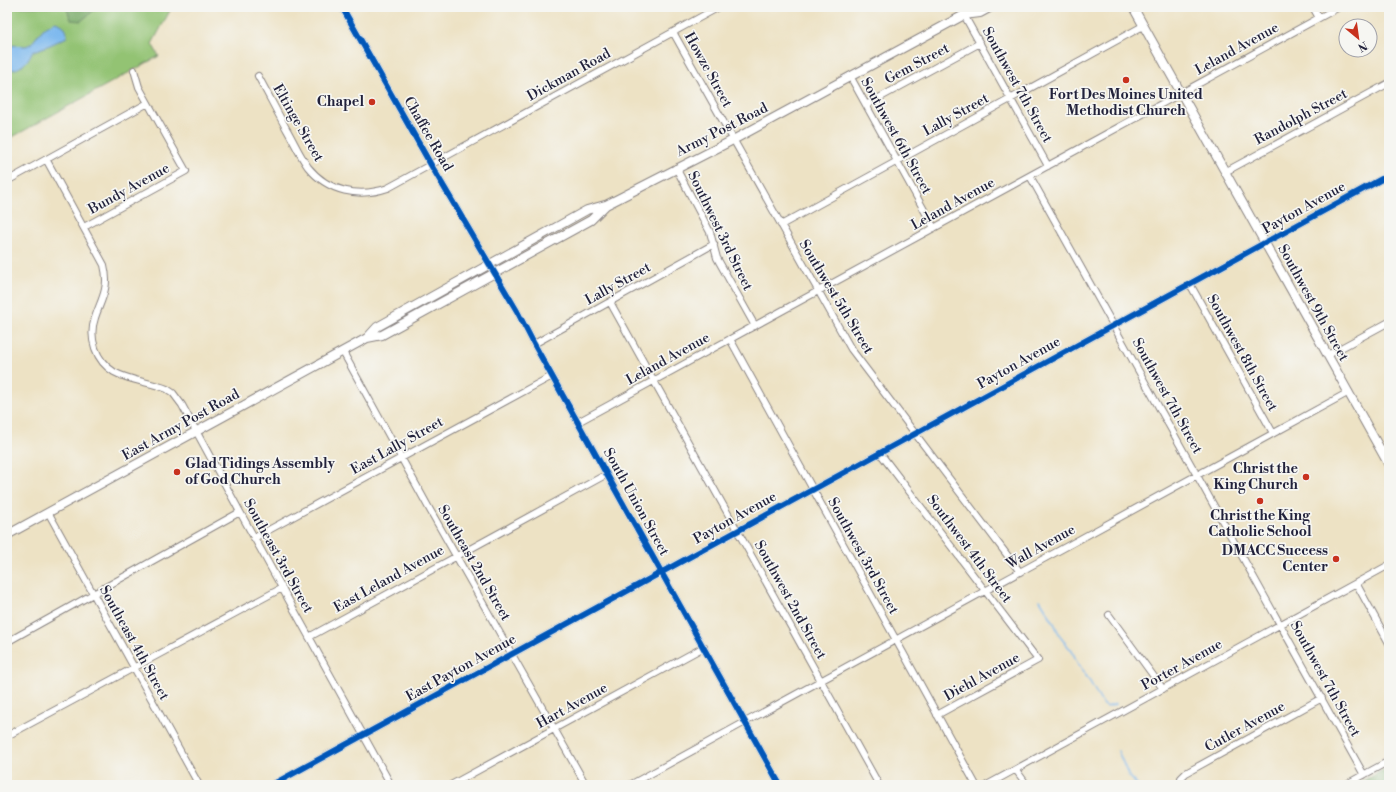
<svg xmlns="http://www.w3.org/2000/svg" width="1396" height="792" font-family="'Libre Bodoni',serif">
<rect width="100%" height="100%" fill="#f6f6f2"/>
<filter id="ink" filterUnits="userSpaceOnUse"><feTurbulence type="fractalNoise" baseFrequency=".025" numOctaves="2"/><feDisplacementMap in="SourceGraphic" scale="8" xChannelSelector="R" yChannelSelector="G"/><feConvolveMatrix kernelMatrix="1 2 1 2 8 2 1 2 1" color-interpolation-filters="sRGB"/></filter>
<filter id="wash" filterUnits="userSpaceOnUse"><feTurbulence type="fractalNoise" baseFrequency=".012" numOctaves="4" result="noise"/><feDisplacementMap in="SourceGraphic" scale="16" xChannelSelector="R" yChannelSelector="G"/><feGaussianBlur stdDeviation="0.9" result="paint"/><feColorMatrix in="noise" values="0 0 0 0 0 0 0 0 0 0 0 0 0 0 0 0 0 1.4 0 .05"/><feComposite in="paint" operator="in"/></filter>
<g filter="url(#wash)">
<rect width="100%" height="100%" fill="#ede2c4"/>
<path fill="#93c373" stroke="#5a7257" d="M7,7H172L152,44L159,56L7,140Z"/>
<path fill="#76a965" stroke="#4c6650" d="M66,7H98L81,21L71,20Z
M1389,767V785H1364L1362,781Z"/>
<path fill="#7bb8ee" stroke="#4e6d94" d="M55,22C64,24 67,28 67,37L50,45L32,52C28,62 19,72 7,69V45L26,46L31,44L43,29Z"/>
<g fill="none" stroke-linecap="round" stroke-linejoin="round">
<path stroke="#7bb8ee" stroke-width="1.5" d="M1040,600L1053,621L1061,638L1072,651L1078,664L1089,680L1103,705L1107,707L1116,704
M1118,751L1129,777L1137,785"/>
</g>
</g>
<g filter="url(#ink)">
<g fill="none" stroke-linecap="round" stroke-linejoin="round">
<g stroke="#888280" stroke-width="8">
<path id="minor" d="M342,7L431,165L517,311L534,344L780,785
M1313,7L1319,18
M964,15L1048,166
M673,32L851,349L1020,572
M258,76C268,94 277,112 287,130C294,142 300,156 308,167C328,192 359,198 388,188L719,7
M850,76L934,228
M866,105L980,43
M46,159L104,265C106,273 107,281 105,289C103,299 98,308 95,318C88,338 96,361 114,372C130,381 150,382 167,389L173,393L182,405L240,512L391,785
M676,168L710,232L717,258L755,326
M1225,172L1389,83
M1030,176L1364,775
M7,181L148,103
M781,225L1143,26
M84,227L186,171L139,87L134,70
M1190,284L1273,433
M610,302L879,785
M730,339L976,785
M534,344L714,244
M343,352L430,510L586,785
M1328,355L1389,322
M578,422L1339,7
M880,453L1038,660L937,715
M48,512L199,785
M254,538L552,376
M1356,583L1389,643
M1109,615L1163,689
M309,637L607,474
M7,642L240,512
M7,736L282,588
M1016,770L1027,785
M272,785L1389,175
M451,785L704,647
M630,785L1349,392
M987,785L1389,565
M1183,785L1181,778L1186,773L1322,698
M1345,785L1389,761"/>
</g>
<g stroke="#888280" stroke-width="10">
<path id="major" d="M1133,7L1389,465
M964,15L980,13L991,7
M367,338L377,327L587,210L605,205
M7,535L367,338L382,335L591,220L606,205L733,140L964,15L972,7"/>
</g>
<use href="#minor" stroke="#fff" stroke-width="6"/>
<use href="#major" stroke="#fff" stroke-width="8"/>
<g stroke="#f6f6f2" stroke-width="8">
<path id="cycleway" d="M342,7L431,165L517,311L534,344L780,785
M272,785L1389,175"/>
</g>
<use href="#cycleway" stroke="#0057b8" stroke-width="6"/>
</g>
</g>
<g fill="#c8321e" stroke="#f6f6f2" stroke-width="1.5">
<circle cx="1126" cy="80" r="4"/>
<circle cx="372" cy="102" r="4"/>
<circle cx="177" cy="472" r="4"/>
<circle cx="1306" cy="477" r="4"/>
<circle cx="1260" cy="501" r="4"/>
<circle cx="1336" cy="559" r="4"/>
</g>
<g text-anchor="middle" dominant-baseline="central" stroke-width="3.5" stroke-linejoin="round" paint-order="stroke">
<g font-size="14" fill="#22223b" stroke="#f6f6f2">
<text transform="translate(1237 49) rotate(-29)">Leland Avenue</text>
<text transform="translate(917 64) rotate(-28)">Gem Street</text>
<text transform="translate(708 70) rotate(61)">Howze Street</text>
<text transform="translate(569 75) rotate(-29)">Dickman Road</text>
<text transform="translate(1017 85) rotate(61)">Southwest 7th Street</text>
<text transform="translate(956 115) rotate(-29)">Lally Street</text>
<text transform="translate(1301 117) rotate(-28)">Randolph Street</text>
<text transform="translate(298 123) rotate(60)">Eltinge Street</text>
<text transform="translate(722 130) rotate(-27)">Army Post Road</text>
<text transform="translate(428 134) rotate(60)">Chaffee Road</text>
<text transform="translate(896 136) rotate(61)">Southwest 6th Street</text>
<text transform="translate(129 189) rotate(-29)">Bundy Avenue</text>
<text transform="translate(953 204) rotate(-29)">Leland Avenue</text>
<text transform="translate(1304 208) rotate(-29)">Payton Avenue</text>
<text transform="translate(720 231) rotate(64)">Southwest 3rd Street</text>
<text transform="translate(618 284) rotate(-29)">Lally Street</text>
<text transform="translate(836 297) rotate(59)">Southwest 5th Street</text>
<text transform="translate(1313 303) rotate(61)">Southwest 9th Street</text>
<text transform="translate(1242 353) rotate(61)">Southwest 8th Street</text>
<text transform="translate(668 359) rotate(-29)">Leland Avenue</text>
<text transform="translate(1019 363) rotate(-29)">Payton Avenue</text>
<text transform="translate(1167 396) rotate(61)">Southwest 7th Street</text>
<text transform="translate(181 425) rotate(-29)">East Army Post Road</text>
<text transform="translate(397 446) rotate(-29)">East Lally Street</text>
<text transform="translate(636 502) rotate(61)">South Union Street</text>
<text transform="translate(735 518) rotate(-29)">Payton Avenue</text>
<text transform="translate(1041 547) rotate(-29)">Wall Avenue</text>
<text transform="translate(969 549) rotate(53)">Southwest 4th Street</text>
<text transform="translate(278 556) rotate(61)">Southeast 3rd Street</text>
<text transform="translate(863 556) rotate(61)">Southwest 3rd Street</text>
<text transform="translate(474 563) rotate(60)">Southeast 2nd Street</text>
<text transform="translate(389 579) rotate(-29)">East Leland Avenue</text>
<text transform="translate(790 600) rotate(61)">Southwest 2nd Street</text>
<text transform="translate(134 643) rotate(61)">Southeast 4th Street</text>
<text transform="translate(1182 665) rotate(-29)">Porter Avenue</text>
<text transform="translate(461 668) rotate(-29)">East Payton Avenue</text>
<text transform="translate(982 677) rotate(-29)">Diehl Avenue</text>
<text transform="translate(1325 679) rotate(61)">Southwest 7th Street</text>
<text transform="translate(572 706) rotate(-29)">Hart Avenue</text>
<text transform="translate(1245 727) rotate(-29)">Cutler Avenue</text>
</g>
<g font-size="14" font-weight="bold" fill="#22223b" stroke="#f6f6f2" text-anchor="end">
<text x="1126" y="95" text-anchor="middle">Fort Des Moines United<tspan x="1126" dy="16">Methodist Church</tspan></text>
<text x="364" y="102">Chapel</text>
<text x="185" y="464" text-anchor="start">Glad Tidings Assembly<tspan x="185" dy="16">of God Church</tspan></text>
<text x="1298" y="469">Christ the<tspan x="1298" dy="16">King Church</tspan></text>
<text x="1260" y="516" text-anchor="middle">Christ the King<tspan x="1260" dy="16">Catholic School</tspan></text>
<text x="1328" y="551">DMACC Success<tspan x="1328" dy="16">Center</tspan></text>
</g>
</g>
<rect width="1396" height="792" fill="none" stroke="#f6f6f2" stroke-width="24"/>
<g transform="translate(1358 38) rotate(151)"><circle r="19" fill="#f6f6f2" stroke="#a1a1a9"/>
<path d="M0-3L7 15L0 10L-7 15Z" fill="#c8321e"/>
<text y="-6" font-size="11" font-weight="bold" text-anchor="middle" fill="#22223b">N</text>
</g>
</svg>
